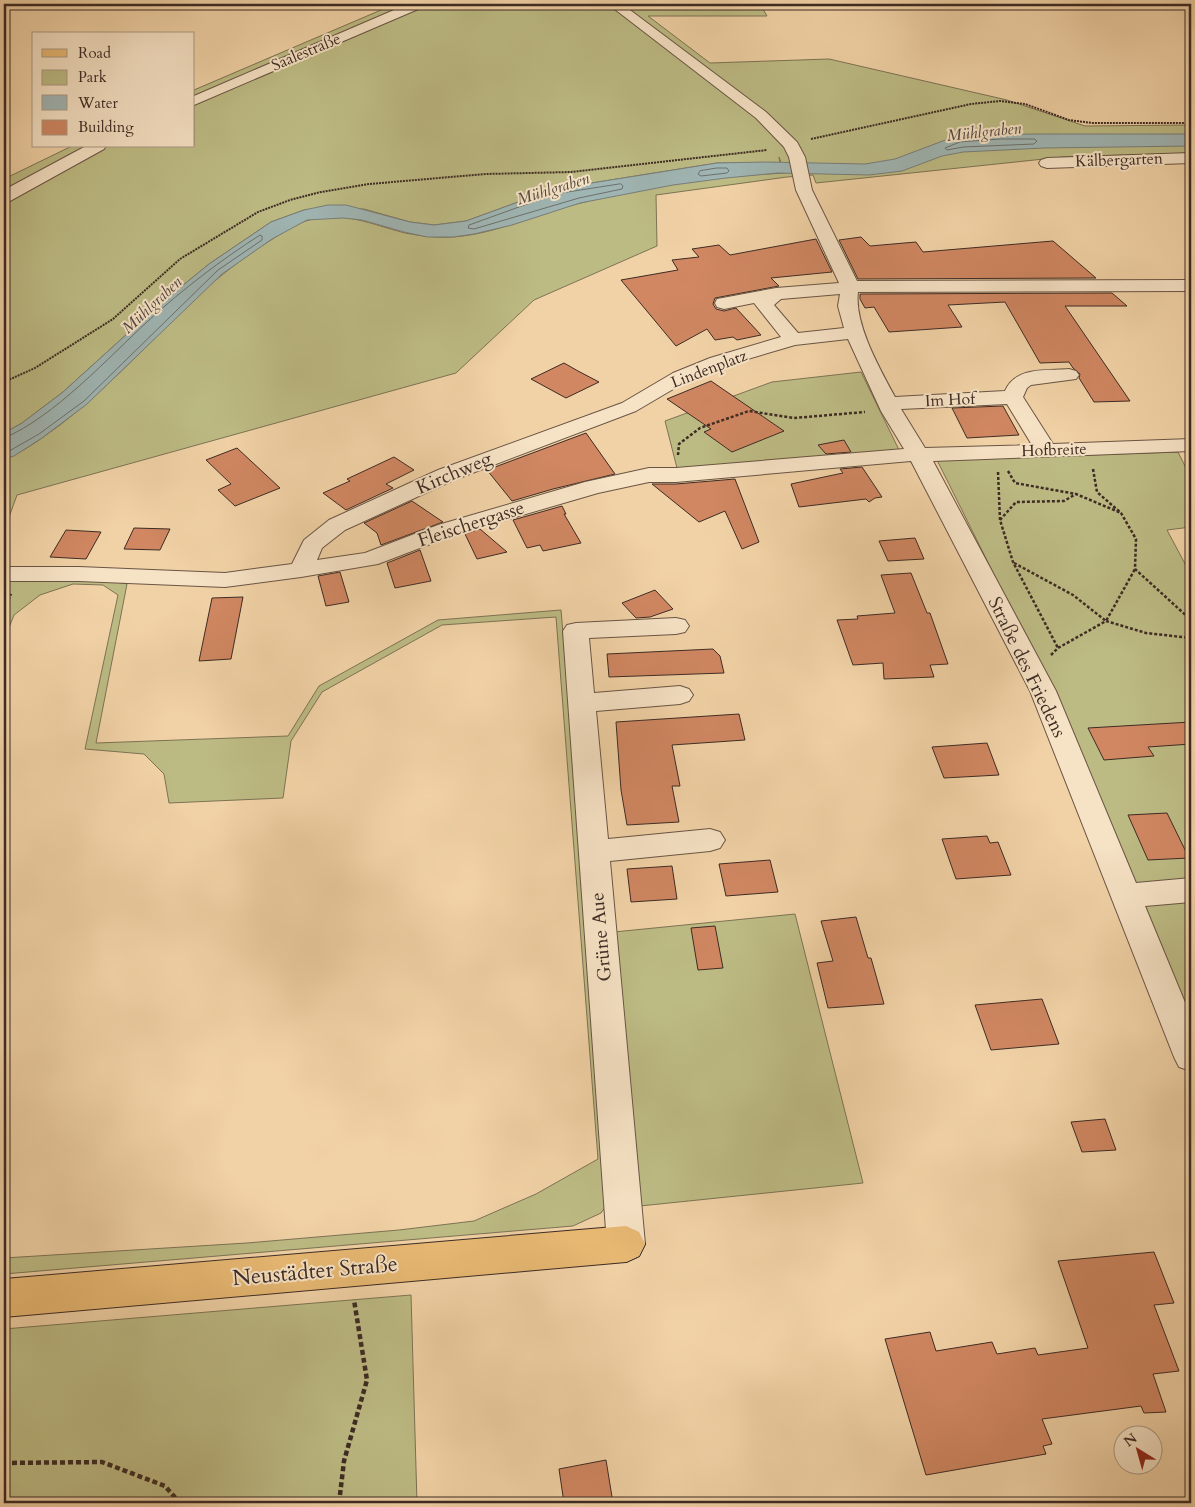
<svg xmlns="http://www.w3.org/2000/svg" width="1195" height="1507" font-family="Cardo,serif">
<rect width="100%" height="100%" fill="#f1d2a6"/>
<filter id="stains"><feTurbulence type="fractalNoise" baseFrequency=".004" numOctaves="4"/><feColorMatrix values="0 0 0 0 .2 0 0 0 0 .09 0 0 0 0 .02 0 0 0 .5 -.17"/></filter>
<radialGradient id="worn" r=".72"><stop offset=".6" stop-color="#630" stop-opacity="0"/><stop offset="1" stop-color="#630" stop-opacity=".3"/></radialGradient>
<path fill="#bdbb84" stroke="#7d7354" d="M395,4H760L767,16H648L710,63L829,59L1007,100L1085,126L1191,125V153L1063,157L816,183L813,175L787,177L656,195L657,246L534,300L456,373L17,495L4,531V459C24,452 42,438 60,425C103,392 140,352 179,314C207,286 237,261 271,240C282,233 294,225 306,221C340,209 373,225 405,233C421,236 437,238 453,237C497,234 538,213 581,203C647,186 717,176 785,173L779,157L780,163H717L554,189L466,221L434,225L410,222L364,209L304,210L271,222L209,264L160,304L63,392L22,423L4,433V179L72,146H194V90Z
M861,372L900,452L677,468L665,421L772,382Z
M1178,452L1191,478V527L1167,530L1191,575V1031L1055,697L937,460Z
M79,574L127,584L96,743L288,736L319,686L438,620L561,610L611,1199L601,1213L573,1226L4,1274V1258L247,1243L399,1230L474,1221L536,1194L598,1159L556,617L442,625L322,692L291,741L283,798L169,803L164,774L144,754L85,749L118,595L103,585L73,584L40,595L14,615L4,640V579Z
M795,914L863,1183L640,1206L614,932Z
M411,1295L417,1503H4V1329Z"/>
<path fill="#9fb5b3" stroke="#787e7a" d="M1035,134H1191V146L1044,148L963,152L942,156L902,171L869,175L778,173L726,178L673,185L580,203L512,225L474,234L453,237H427L404,232L362,220L343,218L307,220L272,239L222,274L87,404L42,438L14,456L4,459V433L22,423L63,392L160,304L209,264L271,222L304,210L328,205H346L410,222L434,225L466,221L554,189L717,163L766,162L865,164L895,159L948,139L973,135Z"/>
<g fill="none" stroke-linecap="round" stroke-linejoin="round">
<path stroke="#6e706c" stroke-width="1" d="M1001,139H1034L1037,141L1034,144L963,147L947,150L945,148L960,142Z
M717,168H727L729,171L727,173L701,176L698,174L700,171Z
M621,184L623,186L622,189L579,198L474,229L468,228L469,225L555,194Z
M4,438C53,418 109,357 148,321C183,289 221,260 260,235L262,236V240L218,270L84,401L39,434L4,454"/>
</g>
<path fill="#d08762" stroke="#3d2b24" d="M861,237L870,246L916,242L923,252L1053,241L1096,278L858,279L839,240Z
M816,239L832,272L771,278L779,286L715,298L713,304L716,309L724,311L736,308L761,335L737,340L733,337L715,340L707,329L676,346L621,280L678,270L672,260L699,257L692,249L719,245L730,255Z
M1112,293L1127,306H1065L1130,401L1094,402L1079,378L1080,374L1073,368L1069,362L1040,363L1005,302L948,305L962,327L889,332L874,307L865,308L860,299V294Z
M564,363L578,371L599,382L566,398L531,379Z
M711,381L784,431L732,452L704,432L711,429L667,399Z
M1003,406L1019,435L967,438L952,408Z
M586,433L615,474L553,489L512,501L487,470Z
M844,440L851,452L826,454L818,445Z
M237,448L280,488L235,506L218,490L231,484L206,460Z
M394,457L414,470L386,484L393,488L346,510L323,493L350,481L347,479Z
M862,467L882,497L875,498L869,502L866,499L799,507L791,484L843,473L840,469Z
M735,479L759,542L742,549L725,511L699,522L652,484H676Z
M412,501L443,522L381,545L377,533L364,523Z
M562,506L566,514H564L581,543L543,551L540,545L527,548L513,520Z
M134,528L170,529L160,550L124,549Z
M480,529L507,552L477,559L465,534Z
M66,530L101,532L86,559L50,557Z
M915,538L924,559L888,561L879,541Z
M420,550L431,581L395,588L387,563Z
M340,572L349,602L326,606L318,576Z
M911,573L927,613H930L948,664L930,665L934,677L884,679L883,663L853,665L837,620L858,619L857,616L895,613L881,575Z
M655,590L673,609L650,617L636,618L622,603Z
M243,597L231,659L199,661L212,598Z
M713,649L720,656L724,673L609,677L607,654Z
M739,714L745,740L672,745L680,786H672L679,822L627,825L621,790L616,722Z
M1191,722V744L1148,747L1154,756L1104,760L1088,728Z
M987,743L999,775L944,778L932,747Z
M1167,813L1189,858L1148,860L1128,815Z
M987,836L990,843L998,842L1011,875L956,879L942,839Z
M770,860L778,892L726,896L719,864Z
M672,866L677,899L631,902L627,869Z
M856,917L868,958H871L884,1004L828,1008L817,963L833,961L821,921Z
M715,926L723,968L698,970L691,928Z
M1042,999L1059,1044L991,1050L975,1005Z
M1105,1119L1116,1150L1082,1152L1071,1122Z
M1154,1252L1174,1303L1154,1305L1179,1371L1153,1374L1166,1412L1144,1413L1141,1406L1042,1419L1052,1444L1043,1446L1046,1454L926,1475L885,1339L930,1332L936,1351L992,1342L997,1354L1035,1348L1038,1355L1088,1348L1058,1261Z
M606,1460L613,1503H564L559,1469Z"/>
<g fill="none" stroke-linecap="round" stroke-linejoin="round">
<g stroke="#6a5544" stroke-width="2">
<path id="minor" d="M408,4H424L423,7L194,105V96Z
M608,4H622L766,112L797,142L805,157L812,190L857,281L1191,280V291L858,292C854,324 880,369 895,397L1005,391C1016,366 1046,371 1069,369L1076,371L1079,375L1076,379L1031,385L1027,388L1023,397L1053,444L1191,439V451L933,461L1056,691L1136,883L1191,878V902L1145,906L1191,1017V1071L1179,1067L1174,1057L1030,691L911,461L676,482H649L598,493L454,535L378,564L301,577L225,587L79,581H4V567H79L225,573L292,564L304,540L329,520L438,470L622,403L673,373L710,358L781,337L754,303L724,309L717,307L715,303L717,299L776,288L839,283L796,190L789,157L784,147L756,118ZM840,294L838,306L844,328L798,333L774,305L781,299ZM848,339L881,411L904,449L676,468H649L585,482L438,525L365,553L317,560L322,548L345,530L454,480L636,411L687,381L724,366L795,345ZM1007,404L1032,445L925,448L901,409Z
M86,146H106L104,149L10,201L4,202V190Z
M1191,153V163L1047,168L1041,166L1039,163L1041,160L1047,158Z
M676,618L685,620L689,626L685,632L676,634L589,638L594,693L680,686L689,689L693,695L689,701L680,704L596,711L608,839L710,829L720,832L725,840L720,848L710,851L610,861L645,1244L639,1256L626,1262L613,1256L607,1244L563,631L567,625L576,623Z"/>
</g>
<g stroke="#3d2b24" stroke-width="2">
<path id="major" d="M626,1226L639,1232L645,1244L639,1256L626,1262L4,1317V1279Z"/>
</g>
<path stroke="#3d2b24" stroke-width="2" stroke-dasharray="2 1" stroke-linecap="butt" d="M811,139L971,104L1000,101L1025,104L1069,120L1092,123H1191
M4,382L35,368L113,319L180,259L258,212L290,200L321,192L369,184L486,174L571,172L767,150"/>
<path stroke="#3d2b24" stroke-width="2.5" stroke-dasharray="3 2" stroke-linecap="butt" d="M678,455L679,444L700,428L749,411L794,418L865,412
M1093,469L1097,492L1121,513L1136,539L1135,569L1191,620
M1008,471L1015,483L1076,494L1121,513
M998,472L1000,520L1013,562L1058,648
M1000,520L1016,502L1064,501L1076,494
M1014,563L1073,595L1106,621L1135,569
M4,609L11,594
M1051,655L1058,648L1106,621L1146,633L1191,638"/>
<path stroke="#3d2b24" stroke-width="4.5" stroke-dasharray="5 3" stroke-linecap="butt" d="M4,1463L102,1462L165,1486L180,1503
M339,1503L344,1461L367,1380L354,1300"/>
<use href="#minor" fill="#f6e2c5" fill-rule="evenodd"/>
<use href="#major" fill="#e8b973" fill-rule="evenodd"/>
</g>
<g text-anchor="middle" dominant-baseline="central" stroke-width="4" stroke-linejoin="round" paint-order="stroke">
<g font-size="16" fill="#3d2b24" stroke="#f6e2c5">
<text transform="translate(306 52) rotate(-23)">Saalestraße</text>
<text transform="translate(1119 160) rotate(-2)">Kälbergarten</text>
<text transform="translate(709 369) rotate(-21)">Lindenplatz</text>
<text transform="translate(950 400) rotate(-3)">Im Hof</text>
<text transform="translate(1054 450) rotate(-2)">Hofbreite</text>
</g>
<g font-size="16" font-style="italic" fill="#514741" stroke="#f6e2c5">
<text transform="translate(984 132) rotate(-6)">Mühlgraben</text>
<text transform="translate(553 189) rotate(-17)">Mühlgraben</text>
<text transform="translate(152 305) rotate(-43)">Mühlgraben</text>
</g>
<g font-size="19" fill="#3d2b24" stroke="#f6e2c5">
<text transform="translate(454 473) rotate(-23)">Kirchweg</text>
<text transform="translate(471 524) rotate(-18)">Fleischergasse</text>
<text transform="translate(1027 667) rotate(64)">Straße des Friedens</text>
<text transform="translate(601 937) rotate(-95)">Grüne Aue</text>
</g>
<g font-size="22" fill="#3d2b24" stroke="#f6e2c5">
<text transform="translate(315 1271) rotate(-5)">Neustädter Straße</text>
</g>
</g>
<rect width="1195" height="1507" fill="none" stroke="#f1d2a6" stroke-width="20"/>
<rect x="5" y="5" width="1185" height="1497" fill="none" stroke="#3d2b24" stroke-width="2.5"/>
<rect x="10" y="10" width="1175" height="1487" fill="none" stroke="#3d2b24"/>
<rect x="32" y="32" width="162" height="115" fill="#f6e2c5" stroke="#ac9985"/>
<rect x="42" y="49" width="25" height="8" fill="#e8b973" stroke="#ac9985"/>
<text x="78" y="58" font-size="15" fill="#3d2b24">Road</text>
<rect x="42" y="70" width="25" height="15" fill="#bdbb84" stroke="#ac9985"/>
<text x="78" y="82" font-size="15" fill="#3d2b24">Park</text>
<rect x="42" y="95" width="25" height="15" fill="#9fb5b3" stroke="#ac9985"/>
<text x="78" y="108" font-size="15" fill="#3d2b24">Water</text>
<rect x="42" y="120" width="25" height="15" fill="#d08762" stroke="#ac9985"/>
<text x="78" y="132" font-size="15" fill="#3d2b24">Building</text>
<g transform="translate(1138 1450) rotate(323)"><circle r="24" fill="#f6e2c5" stroke="#ac9985"/>
<path d="M0-4L9 19L0 12L-9 19Z" fill="#8f2418"/>
<text y="-8" font-size="14" font-weight="bold" text-anchor="middle" fill="#3d2b24">N</text>
</g>
<rect width="100%" height="100%" filter="url(#stains)"/>
<rect width="100%" height="100%" fill="url(#worn)"/>
</svg>
